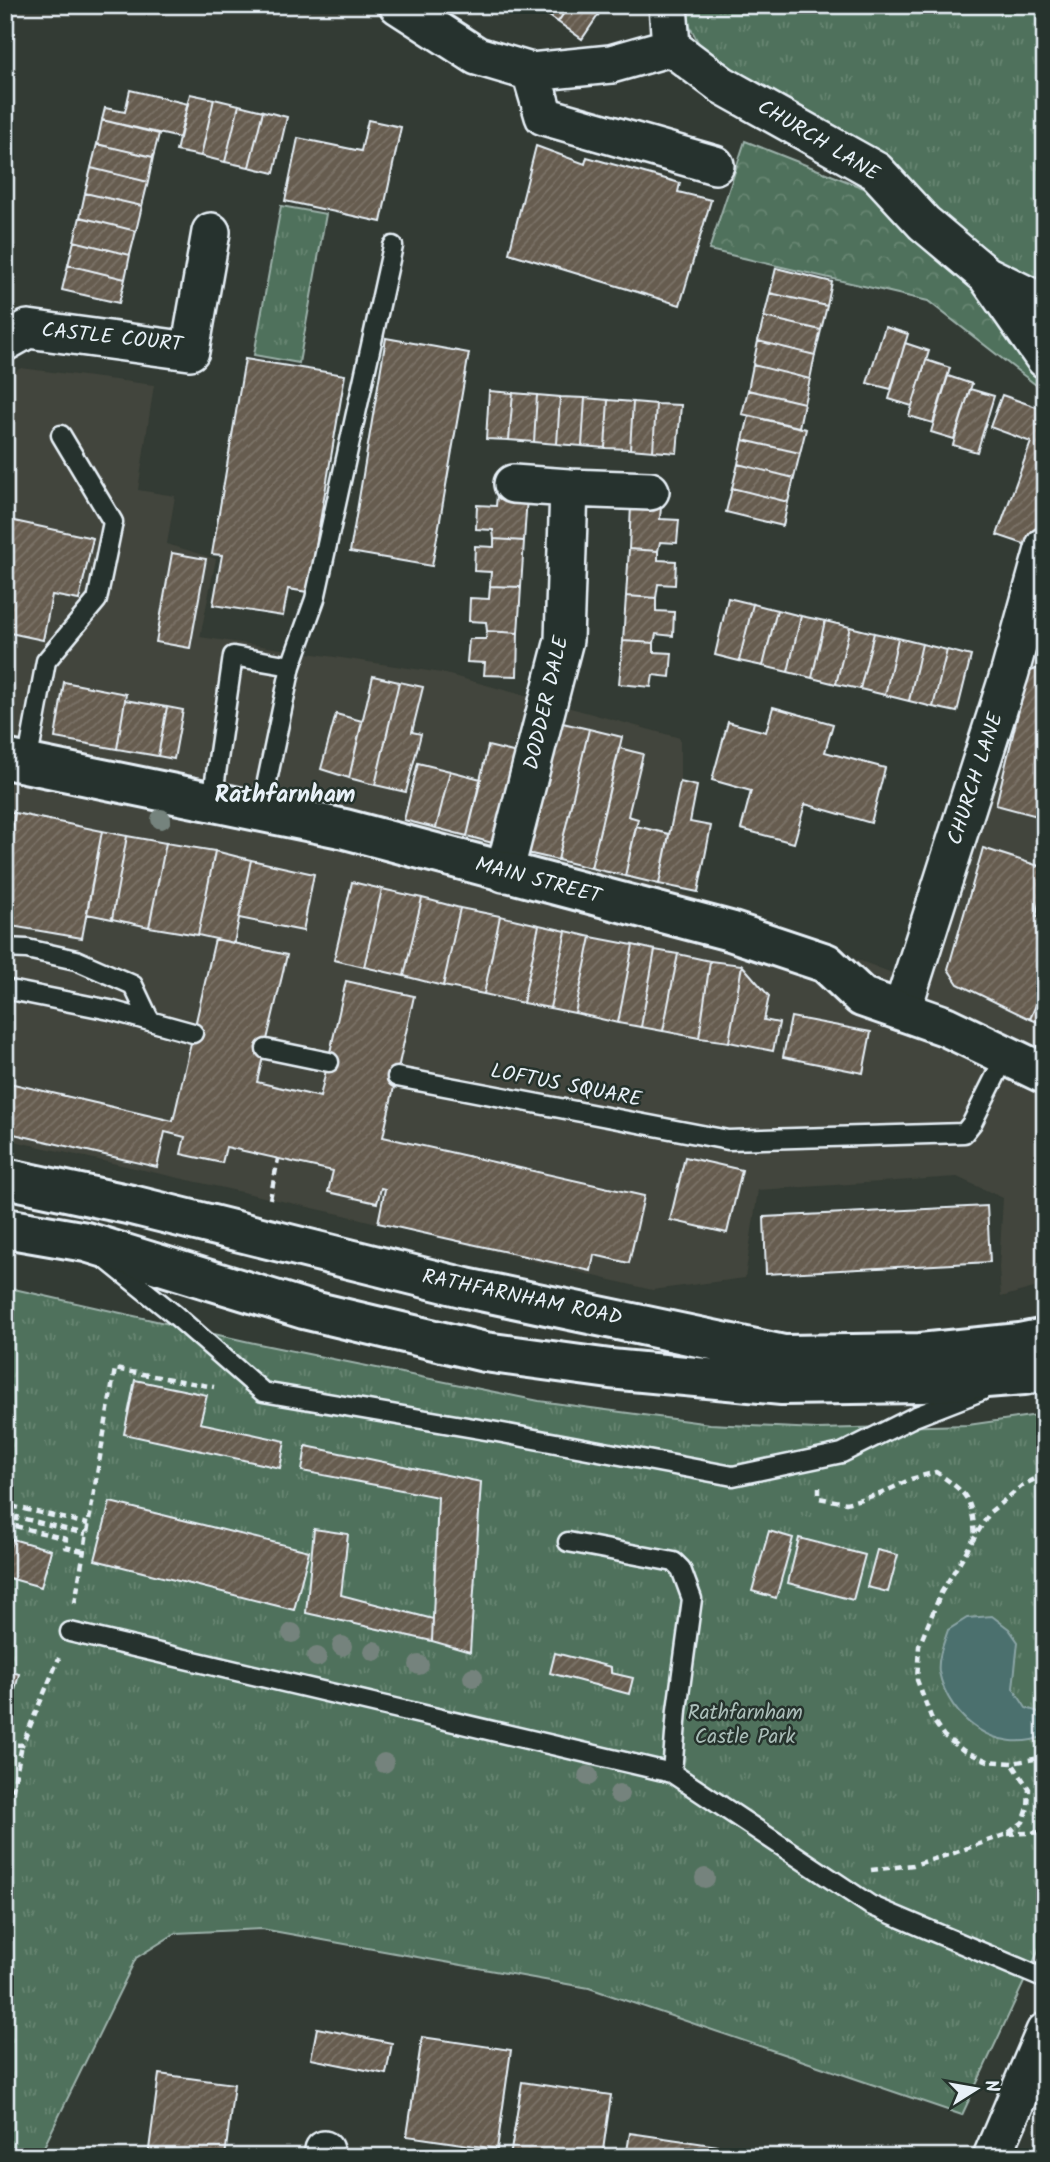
<svg xmlns="http://www.w3.org/2000/svg" width="1050" height="2162" font-family="Kalam,sans-serif">
<defs>
<pattern id="grass-tufts" width="24" height="20" patternUnits="userSpaceOnUse" patternTransform="scale(1.75)"><rect width="24" height="20" fill="#4f715b"/><path d="M3 7l-1-3M5 7V3M7 7l1-3M15 17l-1-3M17 17v-4M19 17l1-3" fill="none" stroke="#688673"/></pattern>
<pattern id="forest-crowns" width="20" height="18" patternUnits="userSpaceOnUse" patternTransform="scale(1.75)"><rect width="20" height="18" fill="#4f715b"/><path d="M2 6a3 3 0 1 1 6 0M12 15a3 3 0 1 1 6 0" fill="none" stroke="#688673"/></pattern>
<pattern id="building-hatch" width="6" height="6" patternUnits="userSpaceOnUse" patternTransform="scale(1.75)"><rect width="6" height="6" fill="#665c4f"/><path d="M-1 1l2-2M0 6l6-6M5 7l2-2" fill="none" stroke="#7c7469"/></pattern>
</defs>
<rect width="100%" height="100%" fill="#333b34"/>
<filter id="ink" filterUnits="userSpaceOnUse"><feTurbulence type="fractalNoise" baseFrequency=".0143" numOctaves="2"/><feDisplacementMap in="SourceGraphic" scale="14" xChannelSelector="R" yChannelSelector="G"/><feConvolveMatrix kernelMatrix="1 2 1 2 8 2 1 2 1" color-interpolation-filters="sRGB"/></filter>
<g filter="url(#ink)">
<path fill="#42453c" d="M21,368L154,385L138,490L175,496L167,544L216,559L200,637L442,673L680,738V782L659,884L921,984L1045,586V1285L1001,1297L999,1268L1003,1198L957,1177L758,1190L745,1278L652,1290L344,1215L5,1139V378Z"/>
<path fill="url(#grass-tufts)" stroke="#9cb1aa" stroke-width="2" d="M685,5H1045V289L979,252L708,61L690,27Z
M281,206L326,214L299,363L254,355Z
M5,1287L254,1343L539,1401L710,1424L817,1429L968,1425L1045,1414V1937L962,2115L589,1988L262,1929L176,1933L136,1958L39,2157H5Z"/>
<path fill="url(#forest-crowns)" stroke="#9cb1aa" stroke-width="2" d="M745,141L874,192L1045,317V392L928,301L709,250Z"/>
<path fill="#4b706e" stroke="#8aa4a5" stroke-width="2" d="M992,1616L1009,1629L1018,1642L1013,1688L1026,1708L1045,1714V1736C997,1755 949,1720 939,1672C937,1659 944,1642 948,1630L967,1618Z"/>
<path fill="url(#building-hatch)" stroke="#e8f1f8" stroke-width="2" d="M533,5H569L558,22Z
M569,5H605L582,39L558,22Z
M130,90L188,104L180,138L102,120L105,108L125,112Z
M190,94L214,99L201,156L176,151Z
M214,99L239,105L225,162L201,156Z
M239,105L263,111L249,167L225,162Z
M263,111L287,117L274,173L249,167Z
M102,120L159,134L153,157L97,144Z
M368,120L401,127L381,222L285,201L298,138L361,151Z
M97,144L153,157L148,182L91,168Z
M536,146L585,164L587,157L680,183L678,192L711,200L680,305L509,253Z
M91,168L148,182L142,206L85,193Z
M85,193L142,206L136,231L80,217Z
M80,217L136,231L130,255L74,241Z
M74,241L130,255L125,279L68,265Z
M68,265L125,279L119,303L62,290Z
M776,268L832,282L827,306L770,293Z
M770,293L827,306L821,330L764,317Z
M764,317L821,330L815,355L758,341Z
M885,327L908,334L891,389L867,383Z
M386,338L469,353L432,566L350,552Z
M758,341L815,355L810,379L753,365Z
M905,343L929,351L912,406L889,399Z
M245,359L345,375L308,592L288,589L283,616L213,605L222,555L212,554Z
M926,360L950,368L933,423L909,416Z
M753,365L810,379L804,403L748,390Z
M948,376L972,384L954,439L931,432Z
M970,389L994,396L977,452L953,445Z
M748,390L804,403L799,427L742,414Z
M489,391L513,393L509,440L486,439Z
M513,393L537,395L534,442L509,440Z
M537,395L560,397L557,444L534,442Z
M1002,395L1045,410V505L1030,546L997,535L1031,442L990,427Z
M560,397L585,398L582,446L557,444Z
M585,398L608,400L605,448L582,446Z
M608,400L633,402L630,449L605,448Z
M633,402L656,404L653,451L630,449Z
M656,404L681,405L677,453L653,451Z
M749,416L806,429L800,453L743,440Z
M743,440L800,453L794,478L738,464Z
M738,464L794,478L788,502L732,488Z
M732,488L788,502L783,526L726,512Z
M497,495L527,497L524,541L494,539L493,530L476,529L477,505L496,506Z
M631,505L661,507L660,519L679,520L677,543L660,542L658,551L629,549Z
M5,519L93,538L79,600L52,595L43,640L5,632Z
M494,539L524,541L521,587L490,586L491,572L474,571L475,546L494,547Z
M629,549L658,551V560L676,561L675,585L658,584L656,598L626,596Z
M172,553L206,559L190,648L156,642Z
M490,586L521,587L518,633L487,631L486,622L469,621L470,598L489,599Z
M626,596L656,598V611L674,612L673,636L656,634L654,643L623,641Z
M728,598L753,604L739,661L715,655Z
M753,604L777,610L763,666L739,661Z
M777,610L801,616L788,672L763,666Z
M801,616L825,621L812,678L788,672Z
M825,621L850,627L836,684L812,678Z
M1045,624V656H1037Z
M850,627L874,633L860,689L836,684Z
M487,631L518,633L517,676L484,675L485,663L467,662L469,639H486Z
M874,633L898,638L885,695L860,689Z
M898,638L922,644L909,701L885,695Z
M623,641L654,643V652L672,653L670,677L653,675L651,687L619,684Z
M922,644L947,650L933,707L909,701Z
M947,650L971,656L957,712L933,707Z
M1045,666V818L996,805L1028,672Z
M373,676L399,682L375,785L349,778Z
M64,682L126,694L117,749L55,738Z
M399,682L423,687L412,732L421,734L406,792L375,785Z
M125,700L167,707L158,756L117,749Z
M167,707L183,710L174,759L158,756Z
M773,707L833,724L825,752L885,768L871,823L805,804L794,843L741,829L751,791L712,780L728,722L766,732Z
M336,714L362,721L349,778L321,769Z
M558,722L589,729L558,860L527,853Z
M589,729L622,737L591,868L558,860Z
M488,746L517,753L496,844L467,836Z
M619,748L643,754L628,816L638,819L625,876L591,868Z
M418,763L450,771L436,828L404,820Z
M450,771L481,779L467,836L436,828Z
M680,782L697,786L690,822L711,826L698,892L659,884Z
M5,811L15,813L5,868Z
M15,813L102,831L82,938L5,925V868Z
M636,826L669,834L659,884L625,876Z
M102,831L127,836L112,919L87,914Z
M127,836L166,843L149,927L112,919Z
M166,843L215,851L198,935L149,927Z
M983,848L1045,868V879L1036,916L1045,917V984L1030,1019L958,984L948,969Z
M215,851L251,860L234,943L198,935Z
M251,860L314,874L303,931L239,918Z
M1045,879V917L1036,916Z
M352,882L382,889L364,967L334,960Z
M382,889L422,898L404,976L364,967Z
M422,898L460,908L443,986L404,976Z
M460,908L500,916L484,994L443,986Z
M500,916L539,925L523,1003L484,994Z
M539,925L566,931L550,1008L523,1003Z
M566,931L591,937L575,1013L550,1008Z
M591,937L633,945L618,1023L575,1013Z
M215,939L287,955L257,1082L320,1097L346,981L414,996L383,1137L644,1196L629,1263L594,1255L591,1271L378,1223L385,1189L381,1188L377,1203L328,1192L333,1171L226,1147L222,1163L181,1154L185,1137L165,1132L157,1167L5,1132V1082L173,1121Z
M633,945L655,950L641,1027L618,1023Z
M655,950L678,954L663,1031L641,1027Z
M678,954L710,961L699,1038L663,1031Z
M710,961L742,965L729,1042L699,1038Z
M742,965L769,996L764,1020L779,1023L773,1051L729,1042Z
M1045,984V1025L1030,1019Z
M791,1017L871,1032L863,1073L783,1057Z
M685,1157L742,1170L727,1233L670,1220Z
M987,1206L990,1262L766,1274L764,1217Z
M135,1380L207,1395L200,1423L285,1441L280,1468L124,1434Z
M306,1446L481,1482L470,1652L432,1641L438,1497L302,1471Z
M110,1502L309,1551L294,1610L95,1560Z
M314,1529L348,1534L341,1595L433,1619L432,1641L306,1613Z
M769,1531L793,1538L776,1598L752,1591Z
M799,1538L865,1555L853,1600L788,1583Z
M12,1539L51,1550L41,1587L9,1578L5,1592V1554L8,1555Z
M877,1550L898,1555L888,1592L867,1587Z
M555,1653L611,1667V1673L633,1678L629,1694L550,1673Z
M5,1670L19,1674L10,1710L5,1709Z
M317,2028L392,2043L386,2074L311,2059Z
M422,2037L511,2050L497,2149L407,2136Z
M159,2074L234,2084L225,2157H148Z
M522,2082L611,2095L602,2157H510Z
M630,2133L719,2146L718,2157H626Z"/>
<g fill="none" stroke-linecap="round" stroke-linejoin="round">
<g stroke="#e8f1f8" stroke-width="23">
<path id="service" d="M291,666L315,599L393,246
M27,764L46,661L97,600L113,522L61,435
M212,801L233,656L291,666L261,810
M5,948L27,949L76,960L133,985L150,1021
M5,989L110,1010L193,1033
M266,1049L329,1062
M397,1077L728,1140L964,1133L972,1123L1006,1055
M108,1261L175,1315L263,1392L497,1432L733,1476L842,1453L914,1417L981,1391
M568,1542L674,1562L681,1569L692,1599L677,1710L672,1773
M70,1632L672,1773L870,1905L1045,1979"/>
</g>
<g stroke="#e8f1f8" stroke-width="42">
<path id="minor" d="M398,5L477,56L531,72L544,116L715,165
M668,5L671,47L722,85L876,171L924,223L986,275L1045,304
M531,72L611,64L671,47
M989,279L1045,359
M5,342L28,329L190,351L211,232
M513,484L569,488
M504,873L564,640L569,488L650,491
M902,1010L1010,672L1045,546
M323,2157L324,2150
M992,2157L1045,2032"/>
</g>
<g stroke="#e8f1f8" stroke-width="44">
<path id="tertiary" d="M5,759L345,829L730,931L826,963L862,997L945,1026L1045,1074"/>
</g>
<g stroke="#e8f1f8" stroke-width="44">
<path id="secondary" d="M5,1178L132,1205L466,1288L784,1355L920,1353L1020,1343L1045,1338
M5,1228L86,1242L304,1309L485,1352L610,1369L782,1385L922,1383L1024,1375L1045,1370"/>
</g>
<path stroke="#e8f1f8" stroke-width="4.5" stroke-dasharray="7 5" stroke-linecap="butt" d="M270,1199L278,1159
M1045,1474L1023,1485L990,1512L941,1593L919,1646L917,1680L931,1717L944,1736L964,1751L988,1761L1012,1763L1045,1757
M819,1487V1498L846,1503L880,1494L911,1479L936,1472C968,1494 972,1498 975,1537
M5,1528L11,1506L88,1524
M83,1551L65,1547L66,1539L15,1526L17,1517L86,1534
M75,1603L115,1369L214,1387
M5,1744L22,1745L59,1658
M5,1826L22,1745
M1008,1834L1045,1832
M871,1870L913,1865L951,1854L1007,1834L1023,1822L1028,1808L1029,1789L1012,1763"/>
<use href="#service" stroke="#26332d" stroke-width="18"/>
<use href="#minor" stroke="#26332d" stroke-width="37"/>
<use href="#tertiary" stroke="#26332d" stroke-width="38"/>
<use href="#secondary" stroke="#26332d" stroke-width="38"/>
</g>
<g fill="#75837d">
<circle cx="161" cy="819" r="10"/>
<circle cx="292" cy="1633" r="10"/>
<circle cx="342" cy="1646" r="10"/>
<circle cx="374" cy="1651" r="10"/>
<circle cx="317" cy="1657" r="10"/>
<circle cx="419" cy="1665" r="10"/>
<circle cx="473" cy="1677" r="10"/>
<circle cx="384" cy="1763" r="10"/>
<circle cx="588" cy="1776" r="10"/>
<circle cx="619" cy="1794" r="10"/>
<circle cx="705" cy="1878" r="10"/>
</g>
</g>
<g text-anchor="middle" dominant-baseline="central" stroke-width="5" stroke-linejoin="round" paint-order="stroke">
<g font-size="21" fill="#e8f1f8" stroke="#26332d">
<text transform="translate(818 141) rotate(31)">CHURCH LANE</text>
<text transform="translate(112 338) rotate(6)">CASTLE COURT</text>
<text transform="translate(547 703) rotate(-77)">DODDER DALE</text>
<text transform="translate(976 779) rotate(-72)">CHURCH LANE</text>
<text transform="translate(538 881) rotate(15)">MAIN STREET</text>
<text transform="translate(566 1086) rotate(11)">LOFTUS SQUARE</text>
<text transform="translate(522 1298) rotate(12)">RATHFARNHAM ROAD</text>
</g>
<g font-size="21" fill="#abbeb9" stroke="#26332d">
<text x="745" y="1713">Rathfarnham<tspan x="745" dy="24">Castle Park</tspan></text>
</g>
<g font-size="24" font-weight="bold" fill="#e8f1f8" stroke="#26332d">
<text x="285" y="795">Rathfarnham</text>
</g>
</g>
<rect width="1050" height="2162" fill="none" stroke="#26332d" stroke-width="28"/>
<rect x="14" y="14" width="1022" height="2134" fill="none" stroke="#e8f1f8" stroke-width="2.5" filter="url(#ink)"/>
<g transform="translate(976 2089) rotate(79)" stroke="#26332d" stroke-width="5" paint-order="stroke">
<path d="M0-5L12 26L0 18L-12 26Z" fill="#e8f1f8"/>
<text y="-10" font-size="19" font-weight="bold" text-anchor="middle" fill="#e8f1f8">N</text>
</g>
</svg>
